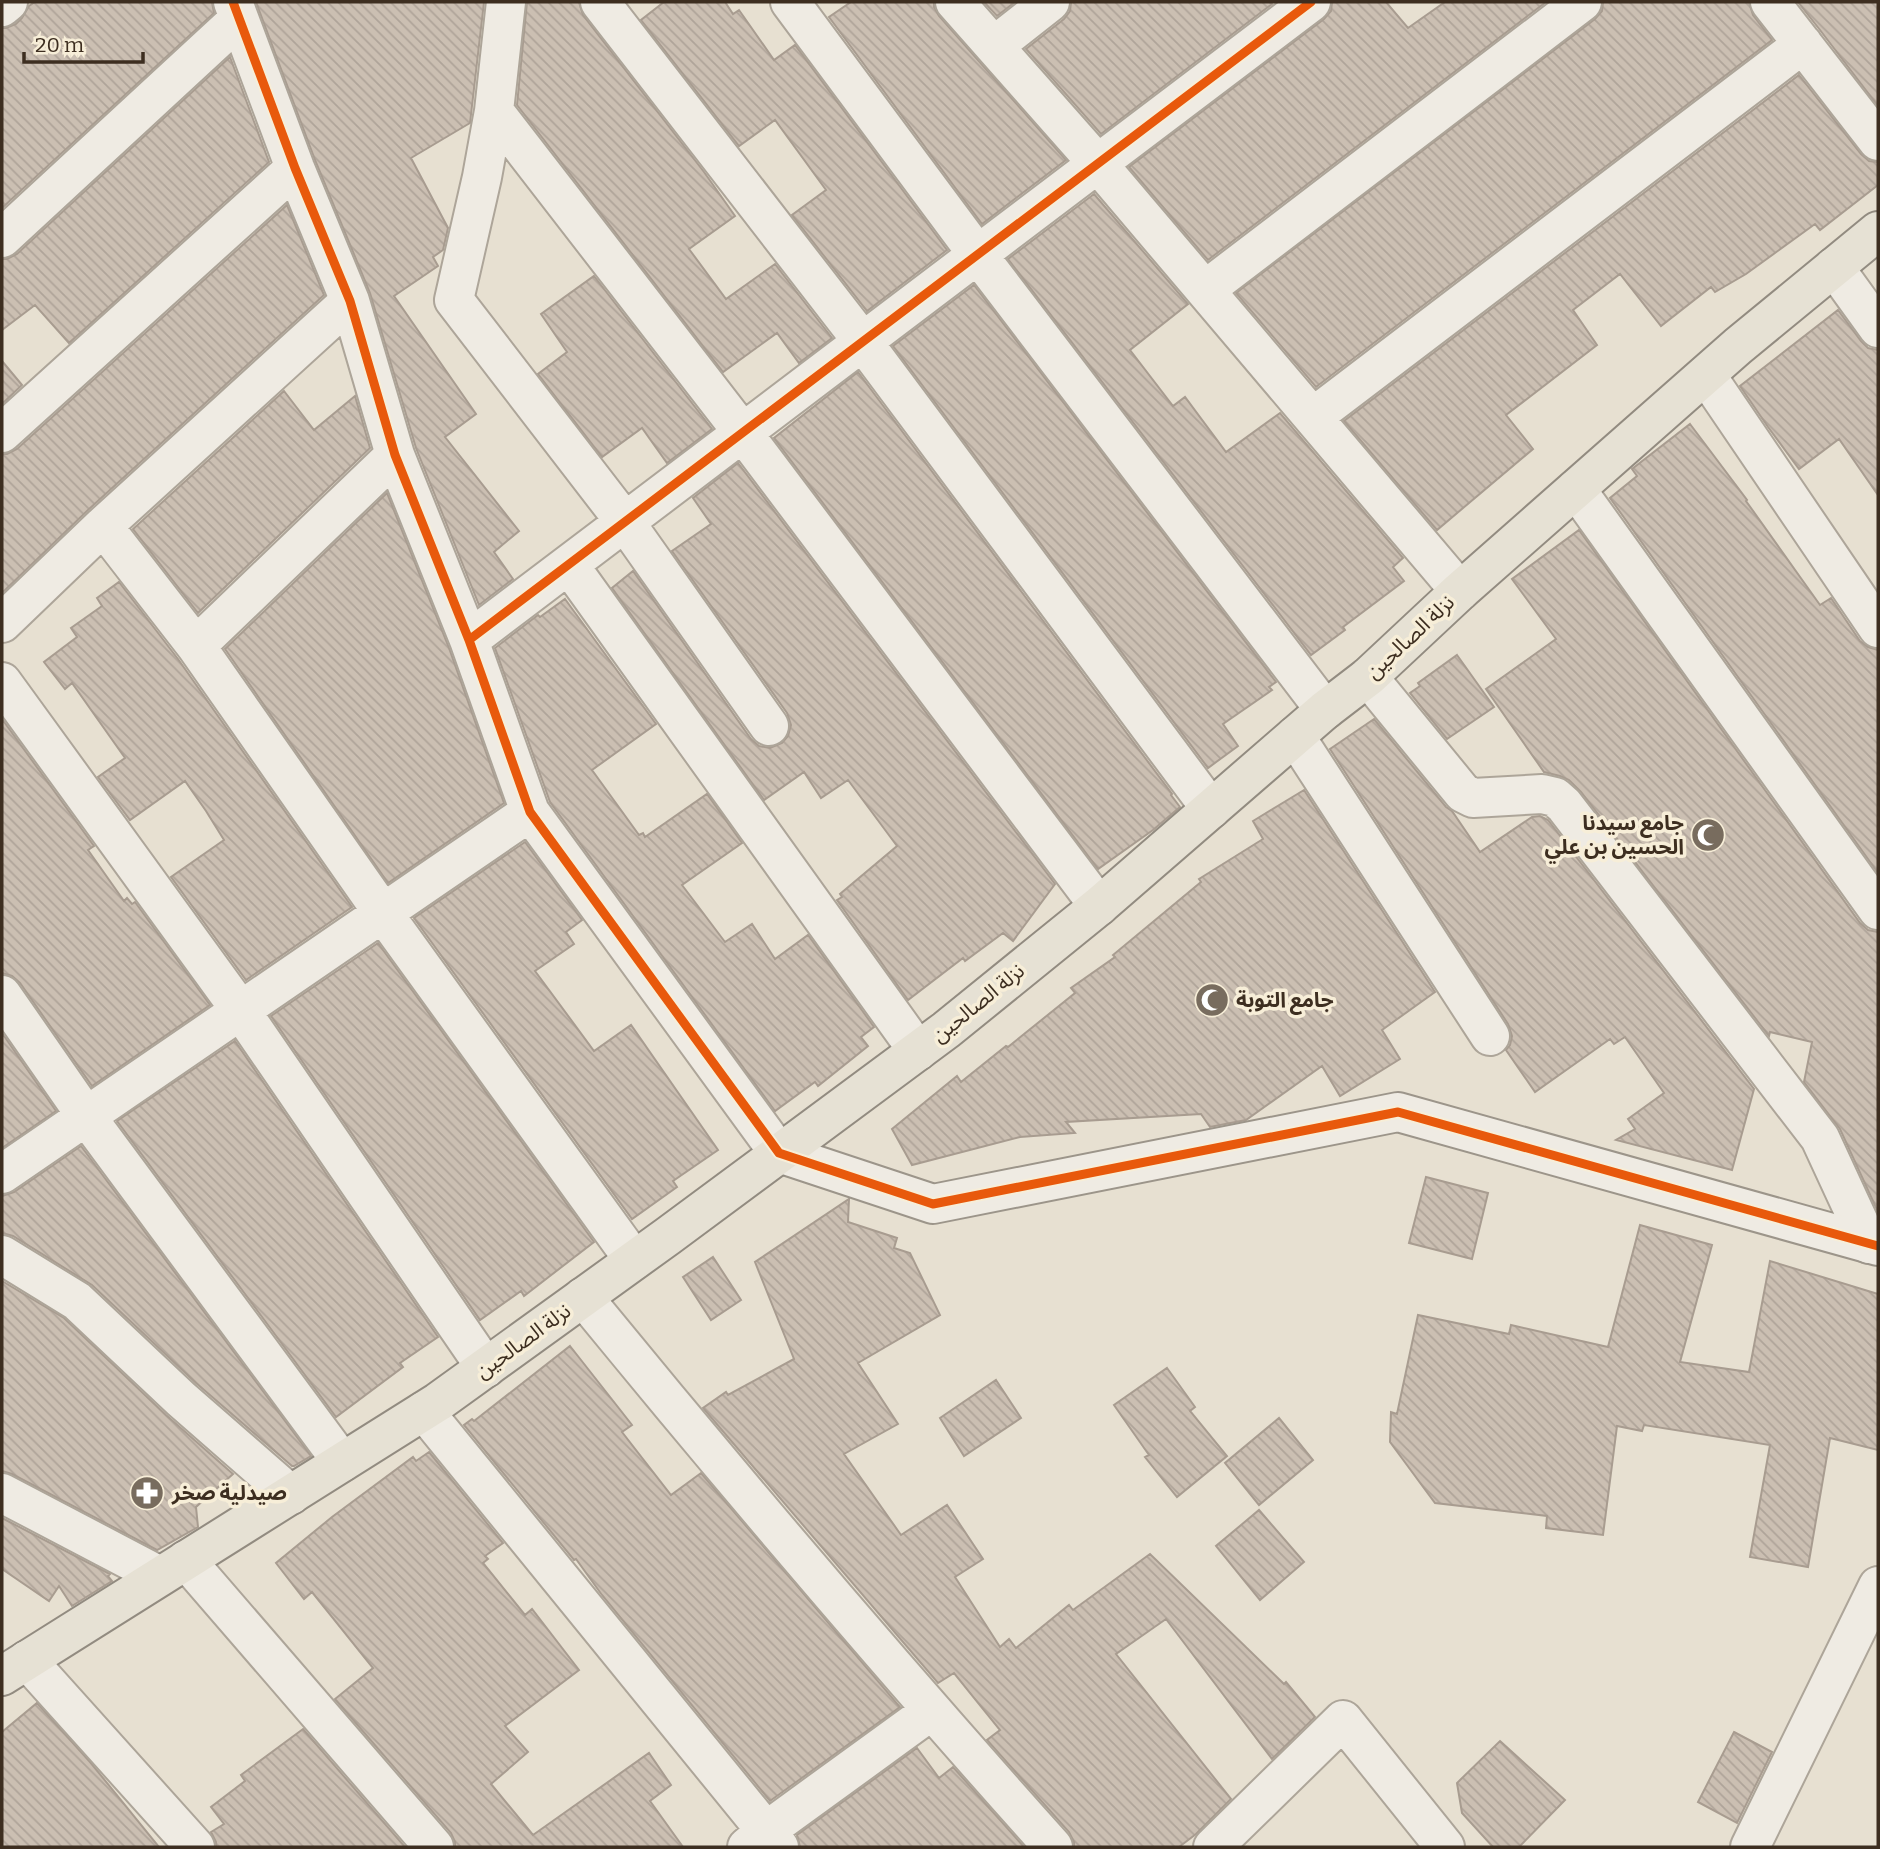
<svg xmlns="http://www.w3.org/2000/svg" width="1880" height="1849" font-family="Bitter,'Noto Sans Arabic',serif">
<defs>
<pattern id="building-back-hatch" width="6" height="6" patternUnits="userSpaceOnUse" patternTransform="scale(1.75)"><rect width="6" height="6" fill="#cbbfb2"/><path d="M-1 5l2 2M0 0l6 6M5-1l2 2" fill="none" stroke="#afa499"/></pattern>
</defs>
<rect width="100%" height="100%" fill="#e7e0d1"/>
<path fill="url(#building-back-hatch)" stroke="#a89c90" stroke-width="2" d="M35,2H212L214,13L2,208V28H6L16,24L22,18L29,6Z
M256,2H484L470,123L411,158L448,228L443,250L433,257L438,266L394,296L476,414L445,437L519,531L494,552L513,579L479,605L416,448L370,293L315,160Z
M527,2H579L583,15L704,172L735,216L689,249L726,299L775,264L832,338L799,363L777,333L723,372L517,105Z
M664,2H725L733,14L739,10L774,60L795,45L947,250L867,311L792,215L826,190L775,120L739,146L641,20Z
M851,2H934V7L939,16L1066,160L982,224L829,17Z
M984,2H1015L997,16Z
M1071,2H1269L1272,4L1101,134L1026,49L1064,19L1070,11Z
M1332,2H1386L1408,28L1445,2H1546L1208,260L1129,167L1324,19L1331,11Z
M1603,2H1749L1753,15L1772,40L1316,387L1236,293L1595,19L1602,11Z
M1798,2H1878V106L1820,30Z
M230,57L269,162L69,343L35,305L2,330V259H7L17,254Z
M1799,75L1861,154L1869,161L1878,162V185L1820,230L1815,224L1746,274L1715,292L1711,287L1661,326L1620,274L1573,310L1597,345L1506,415L1533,449L1437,530L1344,421Z
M1094,194L1188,304L1130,350L1173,406L1185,397L1226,452L1280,413L1403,558L1393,567L1404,581L1343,627L1345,630L1311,655L1008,259Z
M287,205L324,295L88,510L2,593V454H7L17,449Z
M594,276L712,429L667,463L642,428L602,457L538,374L567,352L541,314Z
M974,285L1276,682L1269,687L1272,690L1223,724L1238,746L1208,768L893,346Z
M1838,310L1861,341L1868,348L1878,350V495L1839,439L1799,469L1768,427L1740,386Z
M2,361L22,385L2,404Z
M858,372L1172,794L1171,795L1180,807L1153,830L1098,869L774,438Z
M284,391L314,430L355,396L370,448L198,613L133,529Z
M1690,424L1747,500L1746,501L1820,605L1831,598L1860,641L1868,647L1878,650V873L1610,498L1637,476L1632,469Z
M738,463L1055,884L1013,941L1003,933L965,961L963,958L908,1000L837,900L842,897L840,894L897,846L848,780L821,798L804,772L764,800L612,588L633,571L751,739L759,746L770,748L782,743L788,736L791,725L787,713L672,551L711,524L693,498Z
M387,493L449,648L504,803L388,883L225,649Z
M1579,530L1860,923L1868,930L1878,932V1212L1840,1129L1804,1082L1812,1042L1770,1032L1769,1036L1581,792L1569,780L1560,776L1544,772L1486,689L1556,639L1512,579Z
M119,582L178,659L352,907L246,980L171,877L224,840L206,811L185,781L130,820L98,777L125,758L72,683L65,689L44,662L77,637L71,628L102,606L97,598Z
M565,599L656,724L592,770L639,835L643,833L645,837L707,794L742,843L682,885L725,942L752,924L775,959L808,935L874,1027L861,1037L868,1046L818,1086L815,1082L775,1111L550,802L495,648L538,615L540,617Z
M1457,655L1494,707L1447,739L1410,693L1420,686L1418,683Z
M2,719L94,846L88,850L124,901L127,898L132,904L135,902L210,1005L92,1086L20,983L12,976L2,973Z
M1374,719L1446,807L1452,811L1480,852L1532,817L1540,816L1548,820L1754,1089L1732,1170L1616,1140L1635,1129L1628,1119L1664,1093L1625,1037L1614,1044L1610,1039L1535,1092L1506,1050L1510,1045L1512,1036L1508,1024L1330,749Z
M1304,790L1435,992L1382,1030L1400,1059L1340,1096L1322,1066L1246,1120L1210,1127L1201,1114L1066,1122L1075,1133L1020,1137L912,1165L892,1129L957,1076L961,1082L1006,1046L1008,1047L1075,993L1071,988L1115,957L1113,955L1201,882L1199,879L1263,839L1253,821Z
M525,842L582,920L566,932L574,944L535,971L594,1051L631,1025L718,1150L673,1181L677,1187L632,1219L414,918Z
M378,943L594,1242L524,1296L521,1291L480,1320L271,1016Z
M2,1033L56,1111L2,1148Z
M235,1041L438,1337L400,1363L403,1367L336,1417L117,1121Z
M81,1146L311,1456L294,1466H292L196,1383L92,1285L13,1236L2,1233V1196L14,1192Z
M1426,1177L1488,1193L1472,1259L1409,1243Z
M849,1199L848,1222L897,1238L894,1248L910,1253L940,1315L858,1363L898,1424L844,1454L901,1535L947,1505L983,1559L955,1577L1000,1647L1009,1639L1016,1648L1069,1605L1073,1610L1150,1554L1284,1684L1286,1682L1315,1717L1272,1759L1166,1619L1116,1654L1231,1799L1196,1834L1179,1847H1074V1842L1069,1832L987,1740L1000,1730L954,1673L938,1683L703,1408L726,1392L728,1395L794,1359L755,1262Z
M1640,1225L1712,1245L1680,1362L1749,1372L1770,1261L1878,1294V1450L1830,1438L1808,1567L1750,1557L1770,1445L1644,1425L1642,1431L1617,1426L1603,1535L1546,1528L1547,1516L1435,1503L1390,1442L1391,1412L1397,1414L1418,1315L1509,1334L1511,1325L1608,1347Z
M713,1257L741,1300L711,1320L683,1277Z
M2,1281L64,1318L166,1415L233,1474L196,1507L198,1527L157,1550L12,1474L2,1471Z
M570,1346L632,1425L622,1432L671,1495L701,1473L900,1707L770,1801L602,1595L576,1559L574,1560L464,1425L472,1419L474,1421Z
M1167,1368L1195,1407L1190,1411L1227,1456L1177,1497L1145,1457L1149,1455L1114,1405Z
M996,1380L1021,1418L964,1456L940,1418Z
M1279,1418L1313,1460L1259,1505L1225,1463Z
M429,1452L503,1543L485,1556L488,1559L483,1563L525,1615L532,1609L579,1670L505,1726L528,1752L491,1784L533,1835L649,1753L671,1785L650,1801L683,1847H455V1842L451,1833L335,1699L373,1668L312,1592L304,1599L276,1563L332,1517L413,1457L416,1461Z
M1259,1510L1304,1562L1260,1600L1216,1546Z
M2,1518L110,1574L108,1576L112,1581L72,1606L59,1586L49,1601L2,1569Z
M37,1703L90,1762L159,1847H2V1732Z
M303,1729L405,1847H216V1842L211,1832L224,1824L211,1807L245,1781L241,1775Z
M1734,1732L1772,1752L1737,1823L1698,1802Z
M1500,1741L1565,1800L1519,1847H1493L1462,1813L1457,1783Z
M917,1748L939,1778L953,1767L1024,1847H800L797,1835Z"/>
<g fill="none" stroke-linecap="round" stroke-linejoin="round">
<g stroke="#ada599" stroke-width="42">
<path id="street" d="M233,2L295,168L350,301L395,455L469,640L530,812L779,1153
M506,2L494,111L482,177L454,300L625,522L769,726
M600,2L863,342L1211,809
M790,2L978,255L1325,710
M955,2L1098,164L1460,591
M1770,2L1878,141
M2,7L8,2
M994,46L1050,2
M494,111L743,433L1099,906
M2,238L239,19
M1834,267L1878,328
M1205,290L1582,2
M1706,375L1878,628
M1313,417L1803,44
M2,433L295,168
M1576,489L1878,910
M103,526L196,646L383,913L634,1260
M569,565L918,1051
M2,623L103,526L350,301
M469,640L1311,2
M196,646L395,455
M1368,677L1463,793L1473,798L1542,794L1555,797L1564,805L1820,1138L1869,1244
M2,682L241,1011L486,1368
M1295,736L1490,1036
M2,995L86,1116L342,1462
M2,1174L530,812
M2,1255L77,1301L181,1399L291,1495
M583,1297C736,1484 892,1667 1053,1847
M424,1411L779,1847
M2,1493L160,1576
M186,1560L434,1847
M27,1660L195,1847
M747,1847L766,1831L931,1711
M1213,1847L1343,1720L1445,1847
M1750,1847L1878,1586"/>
</g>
<g stroke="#9c958a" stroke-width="42">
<path id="secondary" d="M779,1153L933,1204L1398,1112L1878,1246"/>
</g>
<g stroke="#928b80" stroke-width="42">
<path id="primary" d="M2,1676L438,1402L668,1236L946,1030L1099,906L1325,710L1368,677L1460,591L1738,346L1878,231"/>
</g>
<use href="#street" stroke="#efebe3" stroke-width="38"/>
<use href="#secondary" stroke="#efebe3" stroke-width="38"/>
<use href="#primary" stroke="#e6e1d4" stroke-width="38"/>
<g stroke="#f7eed8" stroke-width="13">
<path id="cycleway" d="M233,2L295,168L350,301L395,455L469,640L530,812L779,1153L933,1204L1398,1112L1878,1246
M469,640L1311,2"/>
</g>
<use href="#cycleway" stroke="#e8590c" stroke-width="9"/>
</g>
<defs>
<g id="mosque-disc" transform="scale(1.75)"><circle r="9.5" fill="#786c5e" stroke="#f7eed8"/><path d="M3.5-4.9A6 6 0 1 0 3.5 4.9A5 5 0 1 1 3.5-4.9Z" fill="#fff"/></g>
<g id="pharmacy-disc" transform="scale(1.75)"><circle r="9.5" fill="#786c5e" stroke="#f7eed8"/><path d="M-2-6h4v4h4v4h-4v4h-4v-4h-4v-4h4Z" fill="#fff"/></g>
</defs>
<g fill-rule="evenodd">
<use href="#mosque-disc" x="1708" y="835"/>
<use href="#mosque-disc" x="1212" y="1000"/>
<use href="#pharmacy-disc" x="147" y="1493"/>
</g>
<g text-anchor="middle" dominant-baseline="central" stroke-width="7" stroke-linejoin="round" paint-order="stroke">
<g font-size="21" fill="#3d2e20" stroke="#f7eed8">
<text transform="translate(1410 637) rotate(-43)">نزلة الصالحين</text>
<text transform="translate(978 1003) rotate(-39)">نزلة الصالحين</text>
<text transform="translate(523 1341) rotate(-36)">نزلة الصالحين</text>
</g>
<g font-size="21" font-weight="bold" fill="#3d2e20" stroke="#f7eed8" text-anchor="start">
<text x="1684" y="823" text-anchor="end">جامع سيدنا<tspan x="1684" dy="24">الحسين بن علي</tspan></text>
<text x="1236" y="1000">جامع التوبة</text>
<text x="172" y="1493">صيدلية صخر</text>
</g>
</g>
<rect width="1880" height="1849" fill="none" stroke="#3d2e20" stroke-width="7"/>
<path d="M24 52v10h119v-10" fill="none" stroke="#3d2e20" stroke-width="3.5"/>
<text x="35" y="52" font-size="21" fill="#3d2e20" stroke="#f7eed8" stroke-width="5" paint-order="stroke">20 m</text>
</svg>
